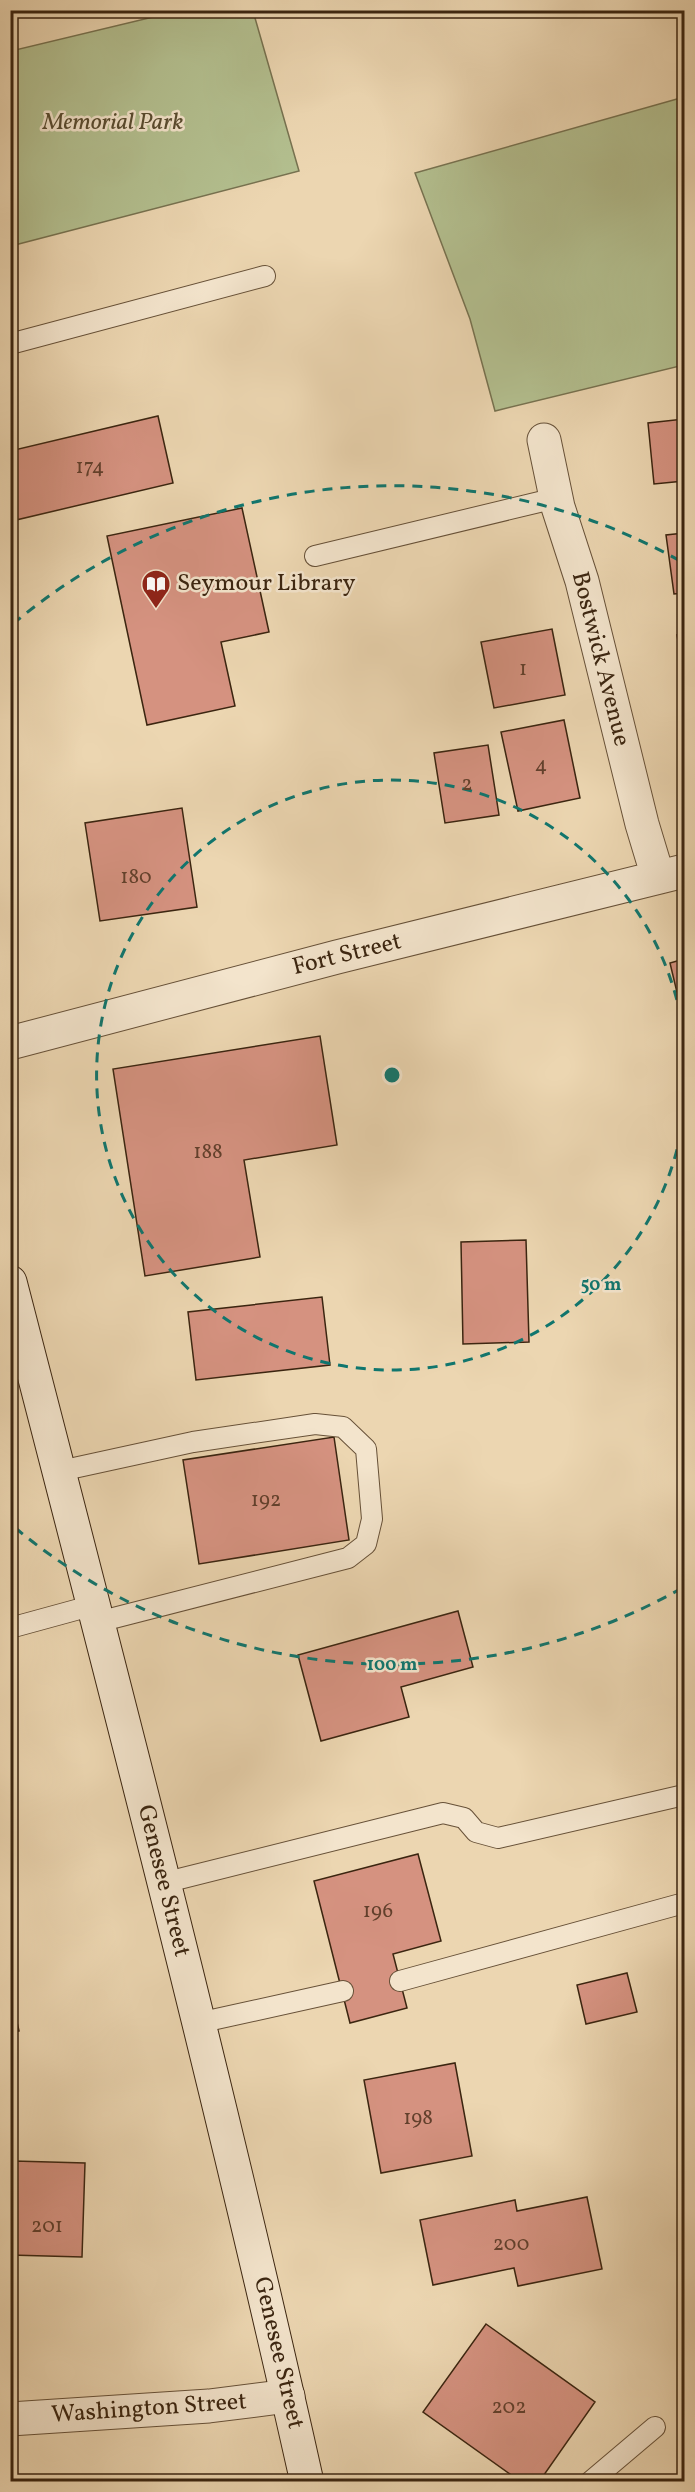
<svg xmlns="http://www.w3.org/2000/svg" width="695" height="2492" font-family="Vollkorn,serif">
<rect width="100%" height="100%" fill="#ecd6b1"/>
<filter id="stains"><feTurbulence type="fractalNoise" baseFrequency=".00333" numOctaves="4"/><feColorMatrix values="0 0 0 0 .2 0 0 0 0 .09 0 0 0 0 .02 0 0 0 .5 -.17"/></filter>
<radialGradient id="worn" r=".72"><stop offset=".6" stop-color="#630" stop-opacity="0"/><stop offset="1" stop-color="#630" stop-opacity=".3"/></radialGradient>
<path fill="#b3bf8f" stroke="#777250" stroke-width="1.5" d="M178,11H253L299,171L11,246V51Z
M684,97V365L495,411L470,319L415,173Z"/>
<path fill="#d59280" stroke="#3b2510" stroke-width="1.5" d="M158,416L173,483L16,520L10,498V451Z
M684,419V481L654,484L648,423Z
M242,508L269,632L221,642L235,706L147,725L107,536Z
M684,533V593L674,594L666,535Z
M552,629L565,695L494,708L481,642Z
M684,634V676L677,635Z
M564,720L580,798L518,811L501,732Z
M488,745L499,815L445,823L434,753Z
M182,808L197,907L100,921L85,823Z
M684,959V1022L670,963Z
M320,1036L337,1145L244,1160L260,1257L145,1276L113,1069Z
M526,1240L529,1342L463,1344L461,1242Z
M322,1297L330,1365L196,1380L188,1312Z
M334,1437L349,1540L199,1564L183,1460Z
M458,1611L473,1667L401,1687L409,1717L321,1741L298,1655Z
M418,1854L441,1941L393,1954L407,2008L350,2023L314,1881Z
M627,1973L637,2012L586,2024L577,1985Z
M10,1991L19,2031L10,2033Z
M455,2063L472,2156L381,2173L364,2080Z
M14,2161L85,2163L82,2257L10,2255V2197H13Z
M587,2197L602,2269L518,2286L514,2268L433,2285L420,2220L515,2200L517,2211Z
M486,2324L595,2402L539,2482H521L423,2412Z"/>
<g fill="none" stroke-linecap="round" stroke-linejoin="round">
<g stroke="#675138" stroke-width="22">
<path id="service" d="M10,344L265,276
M315,556L556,498
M60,1471L193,1442L315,1424L343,1427L366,1449L372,1519L366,1544L348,1558L98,1622
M10,1628L94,1605
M163,1883L443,1813L464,1818L476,1832L498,1838L684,1795
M400,1981L684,1903
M198,2023L343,1991
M590,2482L655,2427"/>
</g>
<g stroke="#675138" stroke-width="35">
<path id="minor" d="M544,440L558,507L582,581L642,824L658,877
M10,1043L337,957L684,871
M10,2419L209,2406L288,2396"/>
</g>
<g stroke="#3b2510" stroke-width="35">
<path id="secondary" d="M10,1282C113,1680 217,2079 307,2482"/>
</g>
<use href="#service" stroke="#f3e4cc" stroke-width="20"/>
<use href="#minor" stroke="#f3e4cc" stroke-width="33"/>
<use href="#secondary" stroke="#f3e4cc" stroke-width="33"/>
</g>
<g fill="none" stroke="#0f766e" stroke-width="3" stroke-dasharray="10 8">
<path d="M684 1114A295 295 0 1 1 684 1036"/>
<path d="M682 1588A589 589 0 0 1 13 1526M13 624A589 589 0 0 1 682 562"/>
</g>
<defs>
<g id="library-pin" transform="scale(1.5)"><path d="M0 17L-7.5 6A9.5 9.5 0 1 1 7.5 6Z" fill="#8f2418" stroke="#f3e4cc"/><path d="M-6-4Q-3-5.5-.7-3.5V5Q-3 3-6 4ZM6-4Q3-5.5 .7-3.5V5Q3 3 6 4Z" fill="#fff"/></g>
</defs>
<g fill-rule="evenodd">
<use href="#library-pin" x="156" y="584"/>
</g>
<g text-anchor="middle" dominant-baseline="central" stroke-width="5" stroke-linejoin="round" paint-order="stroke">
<g font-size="21" fill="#62402c">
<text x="90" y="467">174</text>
<text x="523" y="669">1</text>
<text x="541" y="765">4</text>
<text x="467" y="784">2</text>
<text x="136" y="877">180</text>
<text x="208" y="1152">188</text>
<text x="266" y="1500">192</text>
<text x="378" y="1911">196</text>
<text x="418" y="2118">198</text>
<text x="47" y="2226">201</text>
<text x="511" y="2244">200</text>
<text x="509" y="2407">202</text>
</g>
<g font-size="24" font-style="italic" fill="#594c30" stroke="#f3e4cc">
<text x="113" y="123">Memorial Park</text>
</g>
<g font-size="24" fill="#3b2510" stroke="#f3e4cc" text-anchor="start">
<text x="177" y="584">Seymour Library</text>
</g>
<g font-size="24" fill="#3b2510" stroke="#f3e4cc">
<text transform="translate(600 659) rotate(76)">Bostwick Avenue</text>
<text transform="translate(347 955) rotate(-14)">Fort Street</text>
<text transform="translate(163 1881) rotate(76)">Genesee Street</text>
<text transform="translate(278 2353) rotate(77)">Genesee Street</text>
<text transform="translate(149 2409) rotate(-4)">Washington Street</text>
</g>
</g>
<circle cx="392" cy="1075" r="9" fill="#0f766e" stroke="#f3e4cc" stroke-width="3"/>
<g font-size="18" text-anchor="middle" font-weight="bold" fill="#0f766e" stroke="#f3e4cc" stroke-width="5" stroke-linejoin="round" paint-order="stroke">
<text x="601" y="1290">50 m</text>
<text x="392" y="1670">100 m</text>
</g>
<rect width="695" height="2492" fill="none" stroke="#ecd6b1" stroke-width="36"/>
<rect x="12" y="12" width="671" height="2468" fill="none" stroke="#3b2510" stroke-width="3"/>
<rect x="18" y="18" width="659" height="2456" fill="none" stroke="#3b2510" stroke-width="1.5"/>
<rect width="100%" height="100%" filter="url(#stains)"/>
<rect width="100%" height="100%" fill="url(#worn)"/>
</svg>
